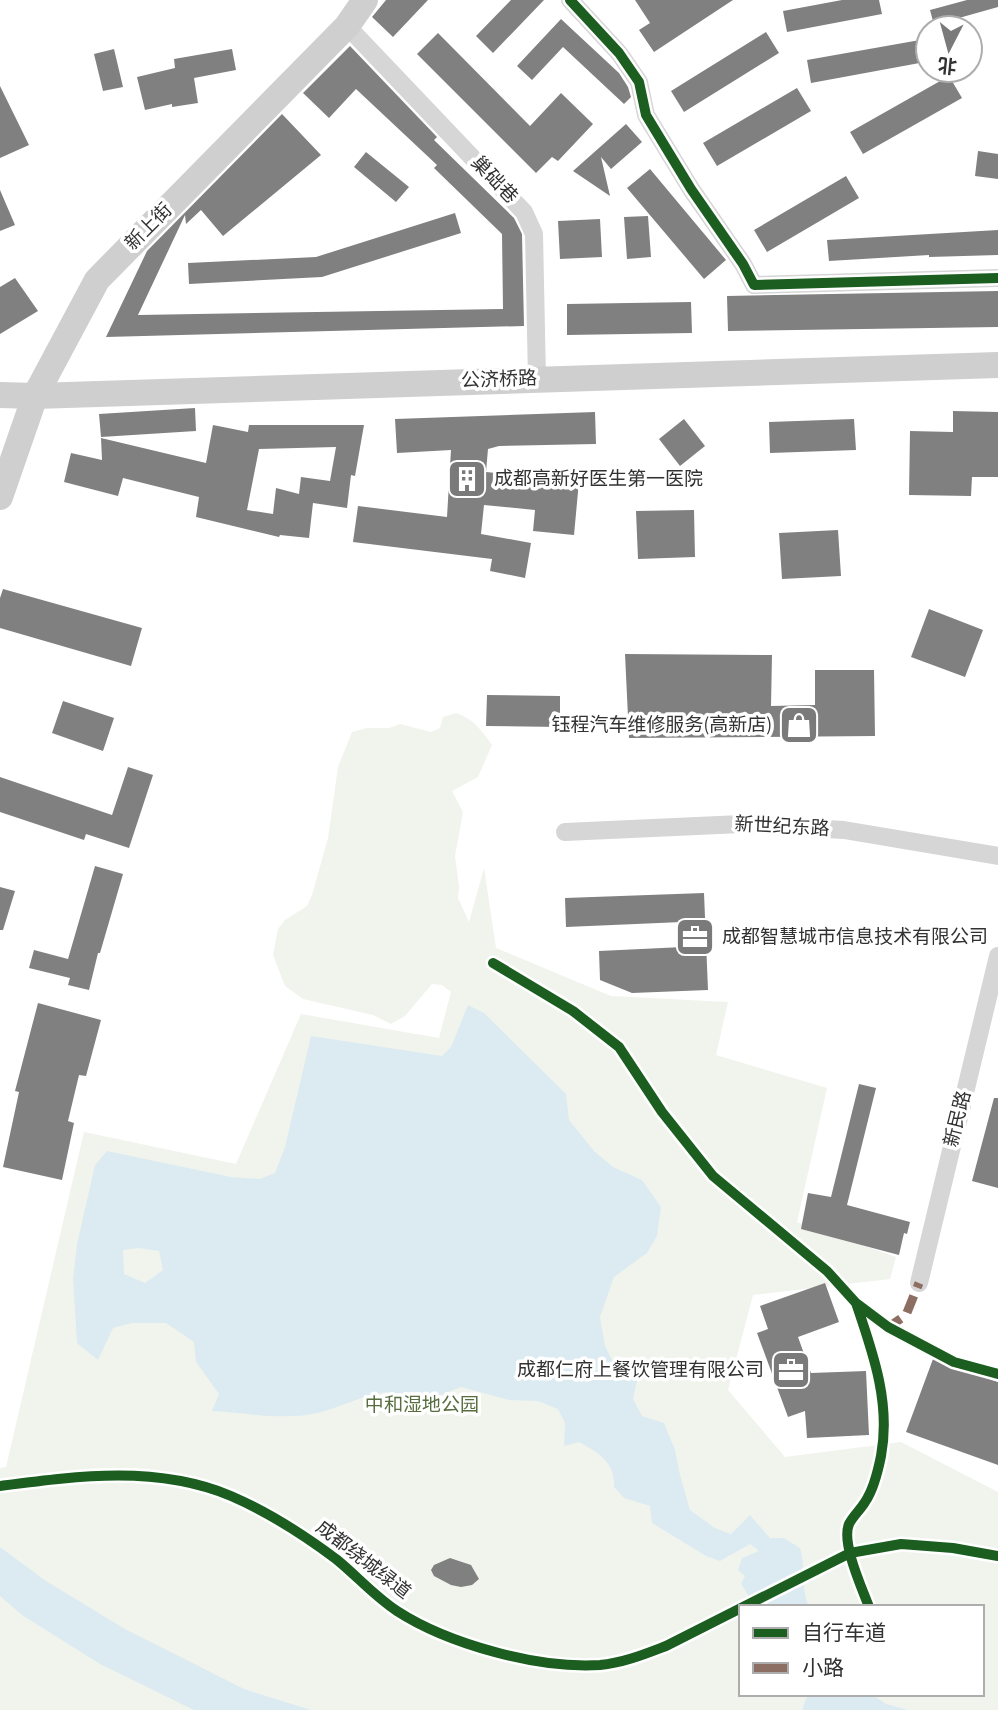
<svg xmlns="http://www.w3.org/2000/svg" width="998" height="1710" font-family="'Source Sans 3','Noto Sans SC',sans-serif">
<rect width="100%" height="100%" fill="#fff"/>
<path fill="#f1f4ed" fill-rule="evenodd" d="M456,713C474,719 481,730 492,745L478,777L452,791L463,812L455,856L459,887L458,898L469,922L484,868L496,948L611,996L728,1002L716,1055L827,1088L797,1222L896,1257L890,1279L753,1295L728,1390L785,1457L901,1442L998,1492V1710H0V1468L6,1467L84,1132L236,1164L301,1014L439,1038L451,992L442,985L432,984L405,1016L391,1024L373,1015L303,999L285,986L273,955L278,929L285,920L307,906L312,895L328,838L338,767L352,732L367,728H389L400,724L431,732L440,728L443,717ZM741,1607H982V1694H741Z"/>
<path fill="#dbebf1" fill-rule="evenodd" d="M468,1005L484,1013L566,1094L569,1120L594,1151L613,1167L642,1180L661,1207L657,1236L647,1253L614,1277L600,1317L605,1346L617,1370L638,1376L633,1399L642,1416L664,1423L675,1450L680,1475L690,1510L715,1528L731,1534L750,1515L770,1538H784L800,1548C806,1569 800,1585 809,1607H769L767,1603L756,1607L741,1584L745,1576L738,1570L742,1558L759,1551L750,1544L720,1561L706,1556L652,1523L650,1506L624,1498L614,1487C615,1462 599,1453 579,1442L564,1446L565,1423L558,1409L538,1401L509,1400L461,1387L443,1394L415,1414L387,1392C365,1395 347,1404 325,1411C289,1422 249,1413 212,1411L219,1394L196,1362L194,1342L166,1323H132L113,1328L98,1360L77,1343L73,1279L77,1244L95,1165L107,1151L231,1177L260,1179L275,1173L285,1147L311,1036L442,1056L451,1047ZM139,1248L159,1251L163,1270L145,1283L124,1274L123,1250Z
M0,1547L46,1581L125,1629L244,1689L311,1710H194L100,1664L22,1615L0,1596Z
M808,1694H871L886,1704L908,1710H802Z"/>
<path fill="#808080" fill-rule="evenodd" d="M386,0H428L393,37L372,17Z
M511,0H544L493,53L476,36Z
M635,0H733L654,52L639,30L650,23Z
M842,0H879L882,14L787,32L783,11Z
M967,0H998V7L934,25L930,10Z
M561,19L619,73L628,87L631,97L624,104L563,47L532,80L517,66Z
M766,32L779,53L684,112L671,91Z
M438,33L530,126L561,93L593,124L558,161L552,157L536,173L417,54Z
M920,40L925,62L811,83L807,60Z
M350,46L437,137L434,140L514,218L522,234L524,326L106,337L147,251L282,114L321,155L223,236L201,210L186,224L185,215L138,315L503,309L502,234L434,168L437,165L356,89L329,118L303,93Z
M114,49L123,87L103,91L94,54Z
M232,49L236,70L194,78L198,103L172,107V104L145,110L137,77L175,68L174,59Z
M949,76L962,98L863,154L850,132Z
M0,86L29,145L0,158Z
M797,88L811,111L717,166L703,143Z
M626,124L642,142L611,169L601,157L610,196L573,171Z
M978,151L998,154V179L975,176Z
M366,152L409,187L396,202L354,167Z
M650,169L726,260L704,279L627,188Z
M846,176L859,198L767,252L754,230Z
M0,190L15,225L0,231Z
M455,213L461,233L322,277L189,284L188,263L316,257Z
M648,216L651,257L627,259L624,217Z
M600,219L602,257L560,259L558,221Z
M998,230V255L929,257V255L829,261L827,240Z
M15,278L38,311L0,334V287Z
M998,291V327L728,331L727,296Z
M691,302L692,333L567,335V304Z
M195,408L196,431L101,437L99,414Z
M953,411L998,412V477H972L971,496L909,495L910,431L953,432Z
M595,412L596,444L499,446L488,449L486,472L579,481L574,535L533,531L535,510L484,505L481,534L531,543L525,578L490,571L492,559L353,542L358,506L447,517L451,450L397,453L395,419Z
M684,419L705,446L680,466L659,439Z
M854,419L856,450L770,453L769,422Z
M213,425L248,432L249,425H364L355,476L351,475L347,508L313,503L309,538L280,535L279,537L196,517L199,497L123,478L118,496L64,482L71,453L102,460L101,438L206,463ZM336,447L330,481L301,477L299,494L276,488L273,514L247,510L259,449Z
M694,510L695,557L638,559L636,511Z
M838,530L841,576L782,579L779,533Z
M3,589L142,628L131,666L0,628V598Z
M929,609L983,630L965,677L911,657Z
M625,654L772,655L771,706L815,705V670H874L875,736L629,738Z
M487,695L560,696V727L486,726Z
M63,701L114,718L103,751L52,733Z
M128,767L153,775L129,848L86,834L84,840L0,812V777L112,815Z
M95,866L123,874L100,953H98L89,990L68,985L70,978L29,968L34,950L68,959Z
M0,887L15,891L3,930H0Z
M704,893L708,990L632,993L600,980L599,951L683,947L682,922L566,927L565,898Z
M38,1003L101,1020L86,1076L79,1075L68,1121L74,1123L62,1180L3,1167L19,1092L15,1091Z
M859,1084L876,1088L847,1205L910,1222L907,1234L904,1233L899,1255L801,1229L808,1193L831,1197Z
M994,1098H998V1188L972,1181Z
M825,1283L839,1322L798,1337L811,1373L866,1371L869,1435L807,1438L805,1411L788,1417L757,1333L768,1329L760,1306Z
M933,1359L998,1382V1465L906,1432Z
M450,1558L471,1565L479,1579L472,1585L461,1587L451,1585L434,1576L431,1570L434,1565Z"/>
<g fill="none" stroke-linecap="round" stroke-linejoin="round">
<path stroke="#d6d6d6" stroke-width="18" d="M570,0L619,53L639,82L646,115L691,189L743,264L754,285L998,278
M347,26L524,212L534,234L537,379
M565,832L741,824L844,830L998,856
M919,1283L998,956"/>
<path stroke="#cfcfcf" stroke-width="26" d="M0,395L35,396L998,365
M0,497L35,396L97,280L347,26L365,0"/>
<path stroke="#8d6e63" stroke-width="9" stroke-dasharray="18 9" stroke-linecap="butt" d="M886,1329L906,1315L919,1283"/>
<g stroke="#fff" stroke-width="15">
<path id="cycleway" d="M570,0L619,53L639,82L646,115L691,189L743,264L754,285L998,278
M493,963L573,1011L619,1047L662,1112L713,1176L827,1271L856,1303L888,1327L954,1362L998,1374
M856,1303C873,1353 891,1403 881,1456C878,1471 874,1489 865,1502C861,1509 853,1516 849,1524C841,1543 862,1588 869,1607
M0,1486C77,1476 157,1465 231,1496C268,1512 304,1535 336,1559C356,1575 374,1596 397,1611C448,1644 538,1669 600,1665C623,1663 645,1654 666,1646L850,1553L901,1544L953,1548L998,1556"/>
</g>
<use href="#cycleway" stroke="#1b5e20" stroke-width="10"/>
</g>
<defs>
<g id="building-square" transform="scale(2.0125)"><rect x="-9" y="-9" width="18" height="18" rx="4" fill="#7a7a7a" stroke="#fff"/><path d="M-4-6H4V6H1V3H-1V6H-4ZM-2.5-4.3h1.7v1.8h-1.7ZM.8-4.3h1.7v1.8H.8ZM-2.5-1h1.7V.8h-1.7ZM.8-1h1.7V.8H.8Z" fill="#fff"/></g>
<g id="shop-square" transform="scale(2.0125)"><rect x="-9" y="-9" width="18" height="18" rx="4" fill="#7a7a7a" stroke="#fff"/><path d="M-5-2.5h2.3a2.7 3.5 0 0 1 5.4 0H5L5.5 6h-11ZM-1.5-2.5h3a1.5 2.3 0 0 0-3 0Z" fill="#fff"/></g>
<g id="office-square" transform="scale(2.0125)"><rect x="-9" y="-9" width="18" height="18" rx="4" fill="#7a7a7a" stroke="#fff"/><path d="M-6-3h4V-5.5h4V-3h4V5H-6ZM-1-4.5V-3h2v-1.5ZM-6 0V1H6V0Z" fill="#fff"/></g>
</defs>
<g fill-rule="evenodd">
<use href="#building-square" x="467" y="479"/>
<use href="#shop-square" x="799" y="725"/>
<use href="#office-square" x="695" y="937"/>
<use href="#office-square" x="791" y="1370"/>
</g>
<g text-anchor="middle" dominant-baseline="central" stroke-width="7" stroke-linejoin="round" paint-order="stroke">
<g font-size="19" fill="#323232" stroke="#fff">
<text transform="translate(494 180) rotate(46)">巢础巷</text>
<text transform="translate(149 227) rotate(-45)">新上街</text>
<text transform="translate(499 380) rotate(-2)">公济桥路</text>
<text transform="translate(782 827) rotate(3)">新世纪东路</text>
<text transform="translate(958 1119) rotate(-76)">新民路</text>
<text transform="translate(363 1560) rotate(38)">成都绕城绿道</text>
</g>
<g font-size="19" fill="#323232" stroke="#fff" text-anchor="start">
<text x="494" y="479">成都高新好医生第一医院</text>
<text x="772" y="725" text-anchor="end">钰程汽车维修服务(高新店)</text>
<text x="722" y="937">成都智慧城市信息技术有限公司</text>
<text x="764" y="1370" text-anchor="end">成都仁府上餐饮管理有限公司</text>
</g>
<g font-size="19" fill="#596e40" stroke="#fff">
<text x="422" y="1405">中和湿地公园</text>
</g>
</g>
<rect x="739" y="1605" width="245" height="91" fill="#ffffff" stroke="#adadad" stroke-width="2"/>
<rect x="753" y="1628" width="35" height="10" fill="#1b5e20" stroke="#adadad" stroke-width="2"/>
<text x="802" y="1640" font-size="21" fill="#323232">自行车道</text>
<rect x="753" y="1663" width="35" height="10" fill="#8d6e63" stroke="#adadad" stroke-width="2"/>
<text x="802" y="1675" font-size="21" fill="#323232">小路</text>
<g transform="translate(949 49) rotate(186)"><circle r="33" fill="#ffffff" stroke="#adadad" stroke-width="2"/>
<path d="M0-5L12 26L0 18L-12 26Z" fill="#7a7a7a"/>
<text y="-10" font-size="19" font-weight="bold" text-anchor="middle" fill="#323232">北</text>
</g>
</svg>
